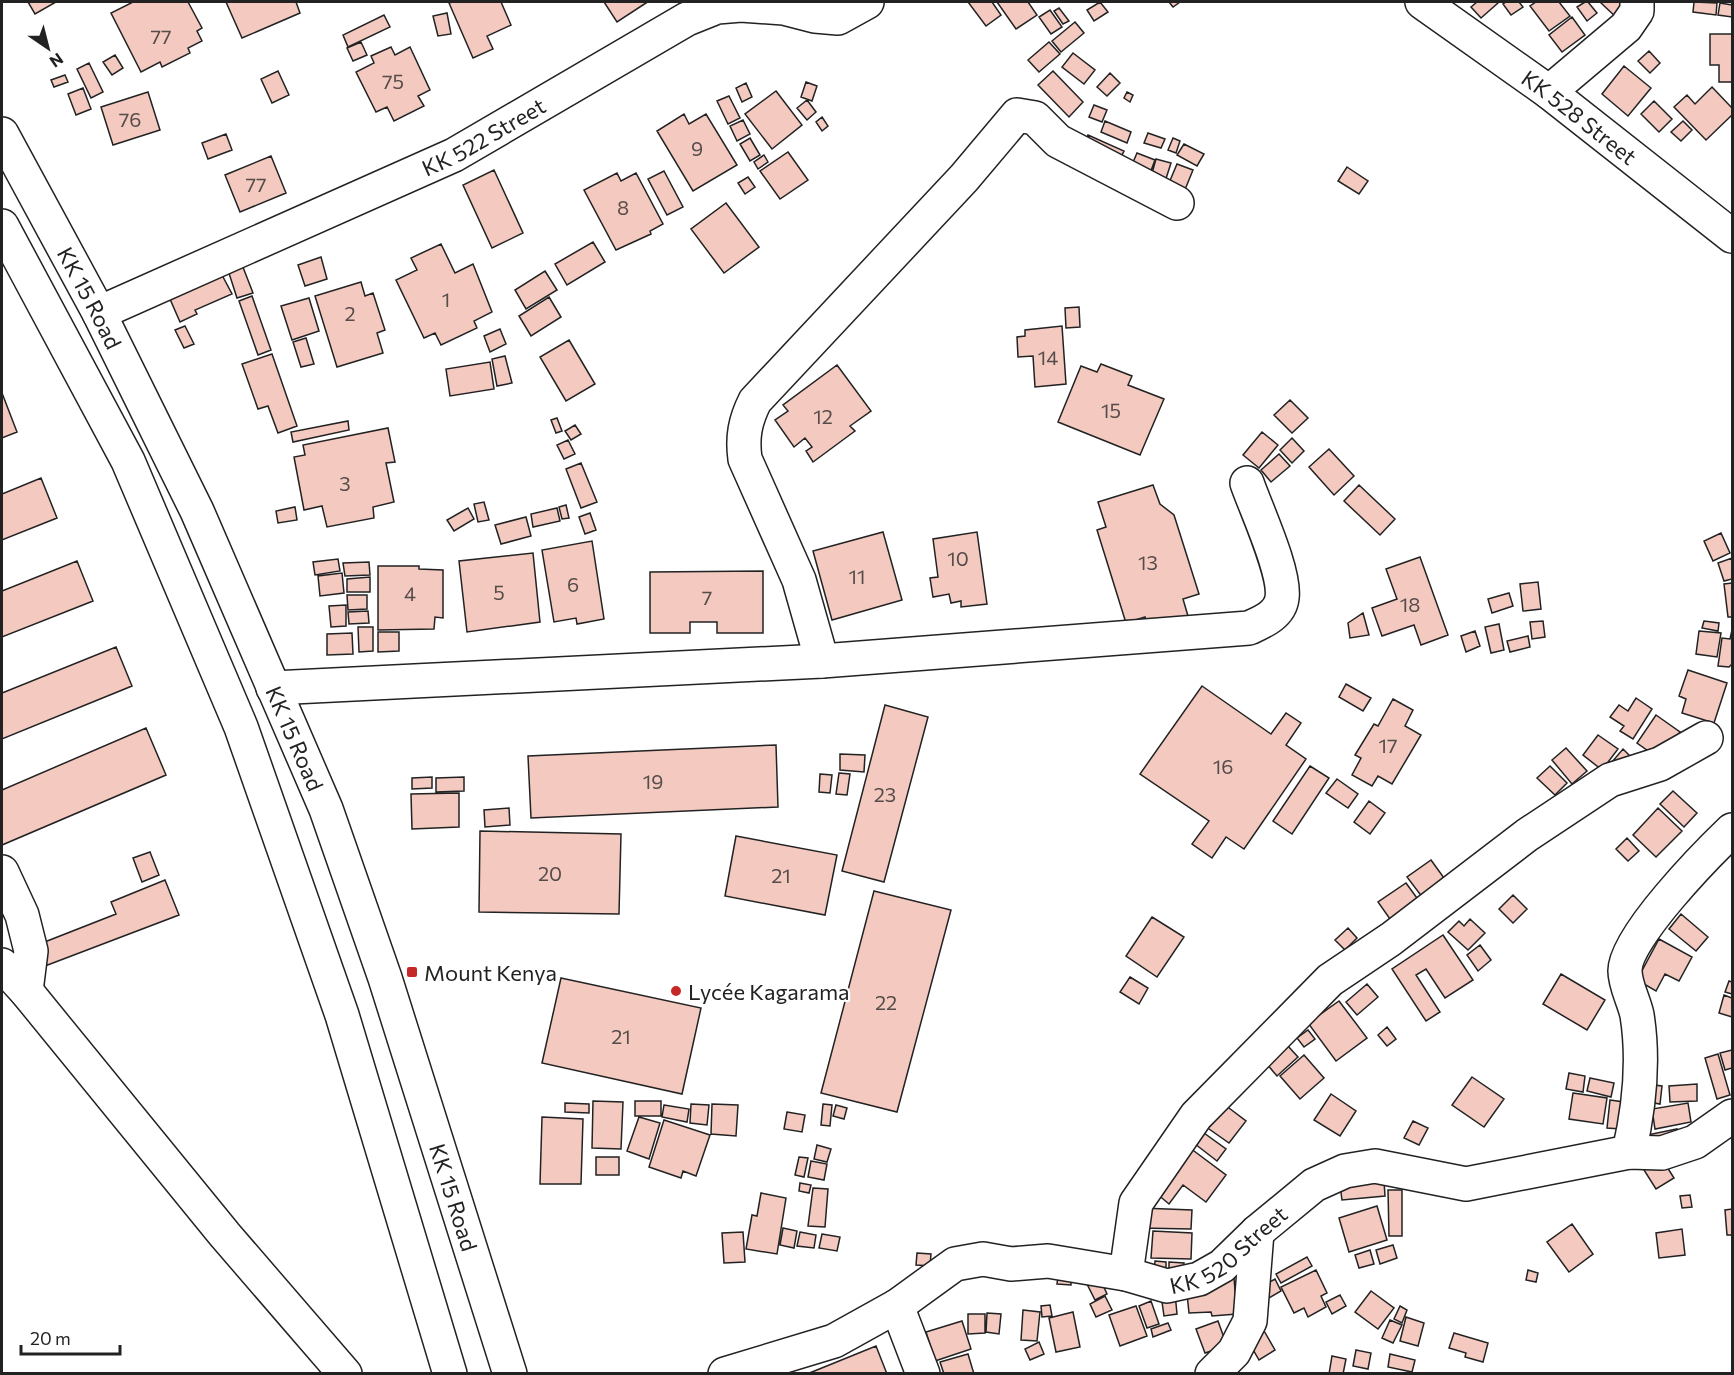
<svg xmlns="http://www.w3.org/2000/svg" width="1734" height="1375" font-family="Commissioner,sans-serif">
<rect width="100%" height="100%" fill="#fff"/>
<path fill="#f3c9c0" stroke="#222" stroke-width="1.5" d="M28,2H56L35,14Z
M133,2H188L202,28L197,31L202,41L188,48L190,53L162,67L160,62L141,72L111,13Z
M226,2H296L300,13L242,38Z
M452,2H501L511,25L487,36L493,49L473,58L449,3Z
M604,2H644L646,3L617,22Z
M968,2H992L1001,15L986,26Z
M997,2H1028L1037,15L1016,29Z
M1100,2L1108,12L1094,21L1087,10Z
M1169,2H1180L1173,7Z
M1477,2H1497L1498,3L1481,18L1471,7Z
M1506,2H1519L1523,7L1511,15L1503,4Z
M1536,2H1559L1570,16L1549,31L1530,6Z
M1585,2H1588L1597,13L1587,21L1577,7Z
M1600,2H1625L1619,20Z
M1694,2L1717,3L1716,15L1693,12Z
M1720,3L1732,5V17L1718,15Z
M1059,8L1069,21L1063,24L1054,11Z
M1050,10L1062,27L1051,34L1039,17Z
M447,13L451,34L438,36L433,16Z
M384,15L390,27L348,47L343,35Z
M1572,17L1585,35L1562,52L1549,35Z
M1075,22L1084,33L1061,52L1052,41Z
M1710,34H1732V82H1719V65H1710Z
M361,42L367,55L353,61L347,48Z
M1049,42L1060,54L1039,72L1028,60Z
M391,47L395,55L410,47L430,90L418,96L424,106L394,121L387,107L376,112L356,72L374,63L371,56Z
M1649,51L1660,63L1650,73L1638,61Z
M1073,53L1095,70L1084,84L1062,67Z
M115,55L123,68L112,75L103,62Z
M89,63L103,92L91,98L77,69Z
M1624,66L1651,88L1628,116L1602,94Z
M278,71L289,95L272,103L261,79Z
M1053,71L1083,102L1069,117L1038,85Z
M1110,73L1120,83L1107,96L1097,87Z
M65,75L68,82L54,87L51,80Z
M806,82L817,86L812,101L801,97Z
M746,83L752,97L742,102L736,88Z
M1712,87L1732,108V115L1706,140L1674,107L1687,95L1695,104Z
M83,88L91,109L76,115L68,94Z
M776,91L802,125L772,149L745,114Z
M148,92L160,130L113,145L101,107Z
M1127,92L1133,95L1130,102L1124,98Z
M729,96L740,118L728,124L717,101Z
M807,100L816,112L807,120L797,108Z
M1654,101L1672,119L1659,132L1641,114Z
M1094,105L1107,110L1102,122L1089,117Z
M684,114L689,124L706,114L737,165L693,191L657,131Z
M822,117L828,126L822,131L816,122Z
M743,120L750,134L737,141L730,126Z
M1105,121L1131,132L1127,143L1101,132Z
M1683,121L1692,130L1681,141L1671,132Z
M1148,133L1165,139L1161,148L1144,143Z
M226,134L232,150L208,159L202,143Z
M1088,135L1124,151L1117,165L1082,148Z
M750,138L760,155L750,161L740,144Z
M1173,138L1180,141L1176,153L1168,150Z
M1184,144L1204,154L1197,166L1177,155Z
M788,152L808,180L780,199L760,171Z
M1137,153L1155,160L1147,181L1128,174Z
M764,155L768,162L758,169L754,162Z
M271,156L286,193L240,212L225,175Z
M1156,159L1171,163L1163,188L1149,184Z
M1177,164L1193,170L1182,197L1166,190Z
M1347,167L1368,181L1359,194L1338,181Z
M494,170L523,233L492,248L463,185Z
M664,171L683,207L667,215L648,179Z
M617,173L621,181L636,173L663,224L650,231L651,234L616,250L584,190Z
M748,177L755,187L745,194L738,183Z
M726,203L759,247L724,273L691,229Z
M593,242L605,262L567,285L555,264Z
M441,244L455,273L473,264L492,312L474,321L477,328L441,345L435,333L424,338L396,280L417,270L411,258Z
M321,257L327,279L305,286L298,265Z
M241,262L253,293L237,298L227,267Z
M545,271L557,290L526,309L515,290Z
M222,275L232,294L195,310L197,314L180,322L170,299Z
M361,282L365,296L373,293L385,330L377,333L383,353L337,367L315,296Z
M252,296L271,350L258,355L239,301Z
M549,297L561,317L531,336L519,316Z
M309,298L319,331L292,340L281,306Z
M1079,307L1080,327L1066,328L1065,308Z
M185,326L194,344L184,348L175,330Z
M1062,326L1066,384L1035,387L1033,356L1018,357L1017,337L1025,336V330Z
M500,329L506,344L490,352L484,336Z
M306,338L314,364L301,367L293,342Z
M569,340L595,384L566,401L540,357Z
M272,354L297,426L278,433L268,406L258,409L242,364Z
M505,356L512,383L497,386L492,359Z
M490,362L494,389L450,396L446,369Z
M1101,364L1132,376L1128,385L1164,399L1140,455L1058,422L1081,366L1097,372Z
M837,365L871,411L850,426L855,431L813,462L806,451L812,447L805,438L794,447L775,420L788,411L783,405Z
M2,393L17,432L2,438Z
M1290,400L1308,418L1292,433L1274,415Z
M557,418L562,431L556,433L551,420Z
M348,421L349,430L293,442L291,432Z
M575,425L581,434L571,440L565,431Z
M388,428L395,462L386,463L394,502L373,507L374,518L327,527L322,506L304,510L294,457L305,455L303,445Z
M1262,432L1278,445L1259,468L1243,455Z
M1292,438L1304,451L1292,463L1280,450Z
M568,440L575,454L564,459L557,445Z
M1329,449L1354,476L1334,495L1309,467Z
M1279,454L1290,466L1271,482L1261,470Z
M581,463L597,502L581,508L566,469Z
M41,478L57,518L2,540V494Z
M1153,485L1160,504L1174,515L1199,594L1183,599L1188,616L1148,629L1145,617L1126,623L1097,530L1106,527L1098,502Z
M1359,485L1395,519L1380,535L1344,501Z
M484,502L489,520L478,522L474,504Z
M566,505L569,518L562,519L559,507Z
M295,507L297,520L278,523L276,511Z
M468,508L474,519L454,531L447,520Z
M557,508L560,521L533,527L531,514Z
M590,513L596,530L585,534L579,517Z
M526,517L531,536L501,544L495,525Z
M883,532L902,600L832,620L813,551Z
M977,532L987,604L961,607V601L951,603L949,594L933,597L930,578L938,577L933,539Z
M1721,533L1730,553L1713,561L1704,541Z
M592,541L604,619L577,624L576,618L554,622L542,550Z
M533,553L540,622L467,632L459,561Z
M1420,557L1448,635L1421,645L1414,625L1382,636L1372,608L1397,599L1386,569Z
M1732,558V579L1724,581L1718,563Z
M338,559L340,571L315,575L313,562Z
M77,561L93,601L2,637V591Z
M369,562L370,575L345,576L343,563Z
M378,566H419V569L443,570V618L435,617L434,629L378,630Z
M763,571V633H717V622H690V633H650V572Z
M342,573L344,593L320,596L318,576Z
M370,577V592H347V579Z
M1538,582L1541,609L1523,611L1520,584Z
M1732,583V617H1728L1724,584Z
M1509,593L1513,606L1492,613L1488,599Z
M347,595H367V609L348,610Z
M346,605V626L331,627L329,606Z
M368,611L369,623L349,624L348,612Z
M1363,613L1369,635L1350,638L1348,623Z
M1543,621L1545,637L1532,639L1530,622Z
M1704,621L1719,623L1718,631L1702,628Z
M1499,624L1504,650L1491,653L1485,627Z
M358,627H373V651L359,652Z
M1732,630V664L1729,667L1718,666L1722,638L1730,639Z
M1475,631L1480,646L1466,652L1461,636Z
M1699,631L1721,633L1717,657L1696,654Z
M378,632H399V651L378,652Z
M352,633L353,654L327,655V634Z
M1528,636L1530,647L1510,652L1507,641Z
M116,647L132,686L2,739V693Z
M1688,670L1727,683L1714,723L1682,713L1686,699L1679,696Z
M1346,684L1371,698L1363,711L1339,697Z
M1202,686L1271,734L1286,713L1301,723L1286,745L1306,759L1244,849L1226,837L1212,858L1192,844L1209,821L1140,774Z
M1636,698L1652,709L1633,739L1620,731L1624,726L1610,717L1619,705L1628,711Z
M1393,699L1413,710L1405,726L1421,735L1392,784L1378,776L1372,786L1352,775L1361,758L1355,755L1374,724L1378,726Z
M885,705L928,717L884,882L842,871Z
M1656,715L1680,732L1661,760L1637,743Z
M146,728L166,775L2,845V790Z
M1598,735L1618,749L1602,770L1583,755Z
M776,745L778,807L531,818L528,756Z
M1566,748L1587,771L1572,784L1552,760Z
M1623,749L1631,757L1606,769Z
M840,754L865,755L864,772L840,770Z
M1310,766L1329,778L1292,834L1273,821Z
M1550,766L1567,783L1555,795L1537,778Z
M839,773L850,774L847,795L836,794Z
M820,774L832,775L830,793L819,792Z
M432,777V788L412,789V778Z
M464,777V791L436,792V778Z
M1337,779L1358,794L1348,808L1326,793Z
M1673,791L1697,813L1684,827L1660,804Z
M459,793V827L412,829L411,794Z
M1369,801L1385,813L1370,834L1354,822Z
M509,808L510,825L485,827L484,810Z
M1658,808L1682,831L1656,857L1633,835Z
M480,831L621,834L619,914L479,912Z
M736,836L837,855L825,915L725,896Z
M1627,838L1639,851L1628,861L1616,849Z
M150,852L159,875L142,882L133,858Z
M1431,860L1452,889L1429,906L1407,877Z
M165,880L179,915L45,966L37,945L116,914L111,902Z
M1406,883L1425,909L1397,929L1378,902Z
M874,891L951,910L897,1112L821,1093Z
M1513,895L1527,909L1513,923L1499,909Z
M1681,914L1708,937L1696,951L1669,929Z
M1152,917L1184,937L1157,977L1126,956Z
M1470,919L1485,933L1468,950L1448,932L1459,921L1464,926Z
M1348,928L1357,938L1345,950L1335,940Z
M1443,935L1473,980L1445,998L1426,969L1416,975L1440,1012L1426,1021L1392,969Z
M1659,939L1692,957L1679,981L1665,974L1656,991L1637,980Z
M1480,945L1491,960L1478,971L1467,955Z
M1561,974L1605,1000L1587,1030L1543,1004Z
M1130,977L1148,988L1139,1004L1120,992Z
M561,978L701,1008L682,1094L542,1063Z
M1729,981L1732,982V994L1725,992Z
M1367,984L1378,997L1357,1015L1346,1002Z
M1724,995L1732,998V1017L1719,1013Z
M1339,1001L1367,1038L1336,1061L1308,1023Z
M1387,1027L1396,1039L1387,1046L1378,1035Z
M1308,1030L1315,1039L1304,1047L1297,1038Z
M1287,1045L1298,1057L1277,1076L1266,1063Z
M1732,1050V1068L1725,1070L1720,1053Z
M1718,1054L1730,1095L1717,1099L1705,1058Z
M1304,1055L1324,1078L1300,1099L1280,1076Z
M1569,1073L1585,1076L1583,1092L1566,1089Z
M1472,1077L1504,1099L1484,1127L1452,1105Z
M1590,1078L1614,1083L1611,1097L1587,1091Z
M1646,1084L1662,1086L1660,1104L1649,1102Z
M1697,1084V1101L1670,1102L1669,1086Z
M1573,1093L1607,1098L1603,1124L1569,1119Z
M1331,1094L1356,1111L1340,1136L1314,1120Z
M1610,1100L1624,1102L1621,1129L1607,1128Z
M593,1101L623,1102L621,1149L592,1148Z
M635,1101H661V1116H635Z
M565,1103L589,1104V1113L565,1112Z
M1688,1103L1691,1122L1655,1129L1652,1109Z
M691,1104L709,1105L707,1125L690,1123Z
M712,1104L738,1105L736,1136L711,1134Z
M823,1104L832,1105L830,1126L821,1125Z
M664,1105L689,1109L687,1122L662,1117Z
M836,1105L847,1108L844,1119L833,1116Z
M1225,1105L1246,1121L1229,1143L1202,1124Z
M787,1112L805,1115L802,1132L784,1129Z
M542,1117L583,1119L581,1184H540Z
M639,1117L660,1123L649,1159L627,1151Z
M664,1120L710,1135L696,1176L683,1171L681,1178L649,1167Z
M1413,1121L1428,1128L1419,1145L1404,1138Z
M1677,1129L1680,1144L1650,1149L1647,1135Z
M1204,1133L1226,1149L1217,1161L1195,1144Z
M817,1145L831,1149L827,1162L814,1159Z
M1190,1148L1226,1175L1206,1202L1183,1185L1169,1204L1156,1193Z
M596,1157H619V1175H596Z
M799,1157L808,1158L804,1177L795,1175Z
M1662,1159L1674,1178L1656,1189L1644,1170Z
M811,1161L827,1164L824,1180L808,1177Z
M1384,1181L1385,1196L1342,1200L1340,1185Z
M800,1183L811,1185L809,1193L799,1191Z
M813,1188L828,1189L825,1227L808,1226Z
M1388,1190H1402V1236H1389Z
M761,1193L786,1198L777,1254L746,1249L752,1215L757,1216Z
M1690,1195L1692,1207L1682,1208L1680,1196Z
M1377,1206L1387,1240L1349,1252L1339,1218Z
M1141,1208L1192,1210L1191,1229L1140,1228Z
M1732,1209V1235H1727L1725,1210Z
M1572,1224L1593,1254L1569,1272L1547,1242Z
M783,1228L797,1231L794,1248L780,1245Z
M1682,1229L1685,1255L1659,1258L1656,1233Z
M1153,1231L1192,1233L1191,1259L1151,1258Z
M743,1232L745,1262L724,1263L722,1233Z
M800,1232L816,1235L814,1248L797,1246Z
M822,1234L840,1237L837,1251L819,1248Z
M1393,1245L1397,1258L1380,1264L1376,1250Z
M1370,1250L1374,1264L1359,1268L1355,1255Z
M917,1253L931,1254L930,1266L916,1265Z
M1307,1257L1312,1266L1281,1283L1276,1274Z
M1155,1261L1166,1262V1275L1154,1274Z
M1169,1262L1184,1263L1183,1274H1169Z
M1059,1268L1071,1269V1285L1057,1284Z
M1316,1270L1327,1293L1321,1296L1326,1307L1308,1317L1304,1308L1294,1313L1281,1287Z
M1528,1270L1538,1273L1536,1282L1526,1280Z
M1099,1276L1107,1294L1095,1300L1086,1282Z
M1234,1278L1237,1314L1212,1316L1211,1312L1189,1313L1187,1294L1210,1292V1280Z
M1275,1279L1281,1291L1269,1298L1263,1286Z
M1371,1291L1394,1308L1378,1329L1355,1312Z
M1175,1293L1177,1314L1164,1316L1161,1295Z
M1340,1295L1346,1306L1332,1314L1326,1302Z
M1105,1296L1112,1310L1096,1317L1090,1304Z
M1151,1301L1159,1324L1147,1328L1139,1306Z
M1050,1305L1052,1316L1042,1317L1041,1306Z
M1136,1306L1147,1336L1120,1346L1109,1315Z
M1400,1306L1407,1310L1402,1323L1394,1319Z
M1023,1310L1040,1312L1037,1341L1021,1340Z
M1073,1312L1080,1347L1056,1352L1049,1318Z
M987,1313L1001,1314L999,1334L986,1332Z
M968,1314H985V1333L968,1334Z
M1406,1317L1424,1323L1418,1346L1400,1341Z
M1390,1320L1402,1325L1393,1343L1382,1338Z
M962,1321L971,1349L935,1361L926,1332Z
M1218,1321L1227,1346L1205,1353L1196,1329Z
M1168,1323L1171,1330L1153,1337L1151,1329Z
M1263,1329L1275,1350L1259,1360L1247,1339Z
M1454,1333L1488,1343L1483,1362L1465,1357L1466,1353L1449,1348Z
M1039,1342L1044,1354L1030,1360L1025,1349Z
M876,1346L887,1374H807Z
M1356,1350L1371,1353L1368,1369L1353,1366Z
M968,1354L974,1374H944L940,1362Z
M1390,1354L1415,1360L1412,1372L1388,1367Z
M1332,1356L1346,1359L1343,1374H1329Z"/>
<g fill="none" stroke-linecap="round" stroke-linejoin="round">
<g stroke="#222" stroke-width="36">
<g id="minor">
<path id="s1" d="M1422,2L1549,92L1732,236"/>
<path d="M1549,92L1626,27L1637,11V2"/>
<path id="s2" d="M99,313L454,155L687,19L717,7L741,5L784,8L815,16L838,18L867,2"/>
<path d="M822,661L799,580L745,459C742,437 745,421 755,401L964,178L1017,115L1035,118L1058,141L1177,203"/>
<path d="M273,688L822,661L1249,628C1262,622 1280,615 1282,598C1286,573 1256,509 1247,483"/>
<path d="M2,872L22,915L31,951L26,991"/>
<path d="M2,965L26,991L225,1235L345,1374"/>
<path d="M1629,1152C1639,1109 1644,1059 1637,1015C1634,1001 1625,985 1625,971C1624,938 1708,853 1732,830"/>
<path d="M1126,1274L1136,1203L1196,1116L1330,980L1391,939L1527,835L1610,780L1660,764L1706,738"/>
<path d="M897,1306L923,1374"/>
<path id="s3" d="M725,1374L834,1341L897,1306L955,1264L983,1259L1011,1264L1048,1261L1126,1274L1167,1286L1199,1279L1222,1266L1257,1232L1314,1185L1345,1171L1375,1166L1466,1184L1629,1152L1662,1153L1695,1142L1732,1116"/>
<path d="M1212,1374L1234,1352L1250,1321L1257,1232"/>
</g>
</g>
<g stroke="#222" stroke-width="36">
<g id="highway">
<path id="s4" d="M2,134L99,313L197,511L326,809L385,978L510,1374"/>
<path d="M2,226L128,461L241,727L342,1015L450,1374"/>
</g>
</g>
<use href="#minor" stroke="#fff" stroke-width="33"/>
<use href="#highway" stroke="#fff" stroke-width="33"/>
</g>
<g fill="#c62828" stroke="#fff" stroke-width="2">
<rect x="406" y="966" width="12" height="12" rx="3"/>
<circle cx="676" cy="991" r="6"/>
</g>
<g text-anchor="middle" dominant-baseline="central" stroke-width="4.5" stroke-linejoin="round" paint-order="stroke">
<g font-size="20" fill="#564c4a">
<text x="161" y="36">77</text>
<text x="393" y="81">75</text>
<text x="130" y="119">76</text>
<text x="697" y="148">9</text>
<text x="256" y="184">77</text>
<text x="623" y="207">8</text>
<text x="446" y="299">1</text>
<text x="350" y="313">2</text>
<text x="1048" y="357">14</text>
<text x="1111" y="410">15</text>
<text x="823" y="416">12</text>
<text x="345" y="483">3</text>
<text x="958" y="558">10</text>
<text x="1148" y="562">13</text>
<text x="857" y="576">11</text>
<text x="573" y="584">6</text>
<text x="499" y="592">5</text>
<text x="410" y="593">4</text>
<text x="707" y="597">7</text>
<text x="1410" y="604">18</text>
<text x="1388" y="745">17</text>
<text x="1223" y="766">16</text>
<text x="653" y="781">19</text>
<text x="885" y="794">23</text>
<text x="550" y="873">20</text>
<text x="781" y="875">21</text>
<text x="886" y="1002">22</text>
<text x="621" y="1036">21</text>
</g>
<g font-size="22" fill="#222" stroke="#fff">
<text stroke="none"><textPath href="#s1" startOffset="195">KK 528 Street</textPath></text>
<text stroke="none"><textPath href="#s2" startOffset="423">KK 522 Street</textPath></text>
<text stroke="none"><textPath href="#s4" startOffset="186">KK 15 Road</textPath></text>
<text stroke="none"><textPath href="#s4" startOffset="672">KK 15 Road</textPath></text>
<text stroke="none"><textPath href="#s4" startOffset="1158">KK 15 Road</textPath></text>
<text stroke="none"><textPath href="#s3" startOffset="546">KK 520 Street</textPath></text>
</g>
<g font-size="22" fill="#222" stroke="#fff" text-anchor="start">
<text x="424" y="972">Mount Kenya</text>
<text x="688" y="991">Lycée Kagarama</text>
</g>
</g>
<rect width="1734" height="1375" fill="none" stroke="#222222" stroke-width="6"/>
<g transform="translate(48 48) rotate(145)" stroke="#ffffff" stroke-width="4.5" paint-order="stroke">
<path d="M0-4.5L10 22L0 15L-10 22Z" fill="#222222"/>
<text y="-9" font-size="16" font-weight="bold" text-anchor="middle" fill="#222222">N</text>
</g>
<path d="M21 1345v9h99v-9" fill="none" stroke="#222222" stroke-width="3"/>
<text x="30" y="1345" font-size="18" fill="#222222" stroke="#ffffff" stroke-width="4.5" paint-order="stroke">20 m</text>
</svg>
